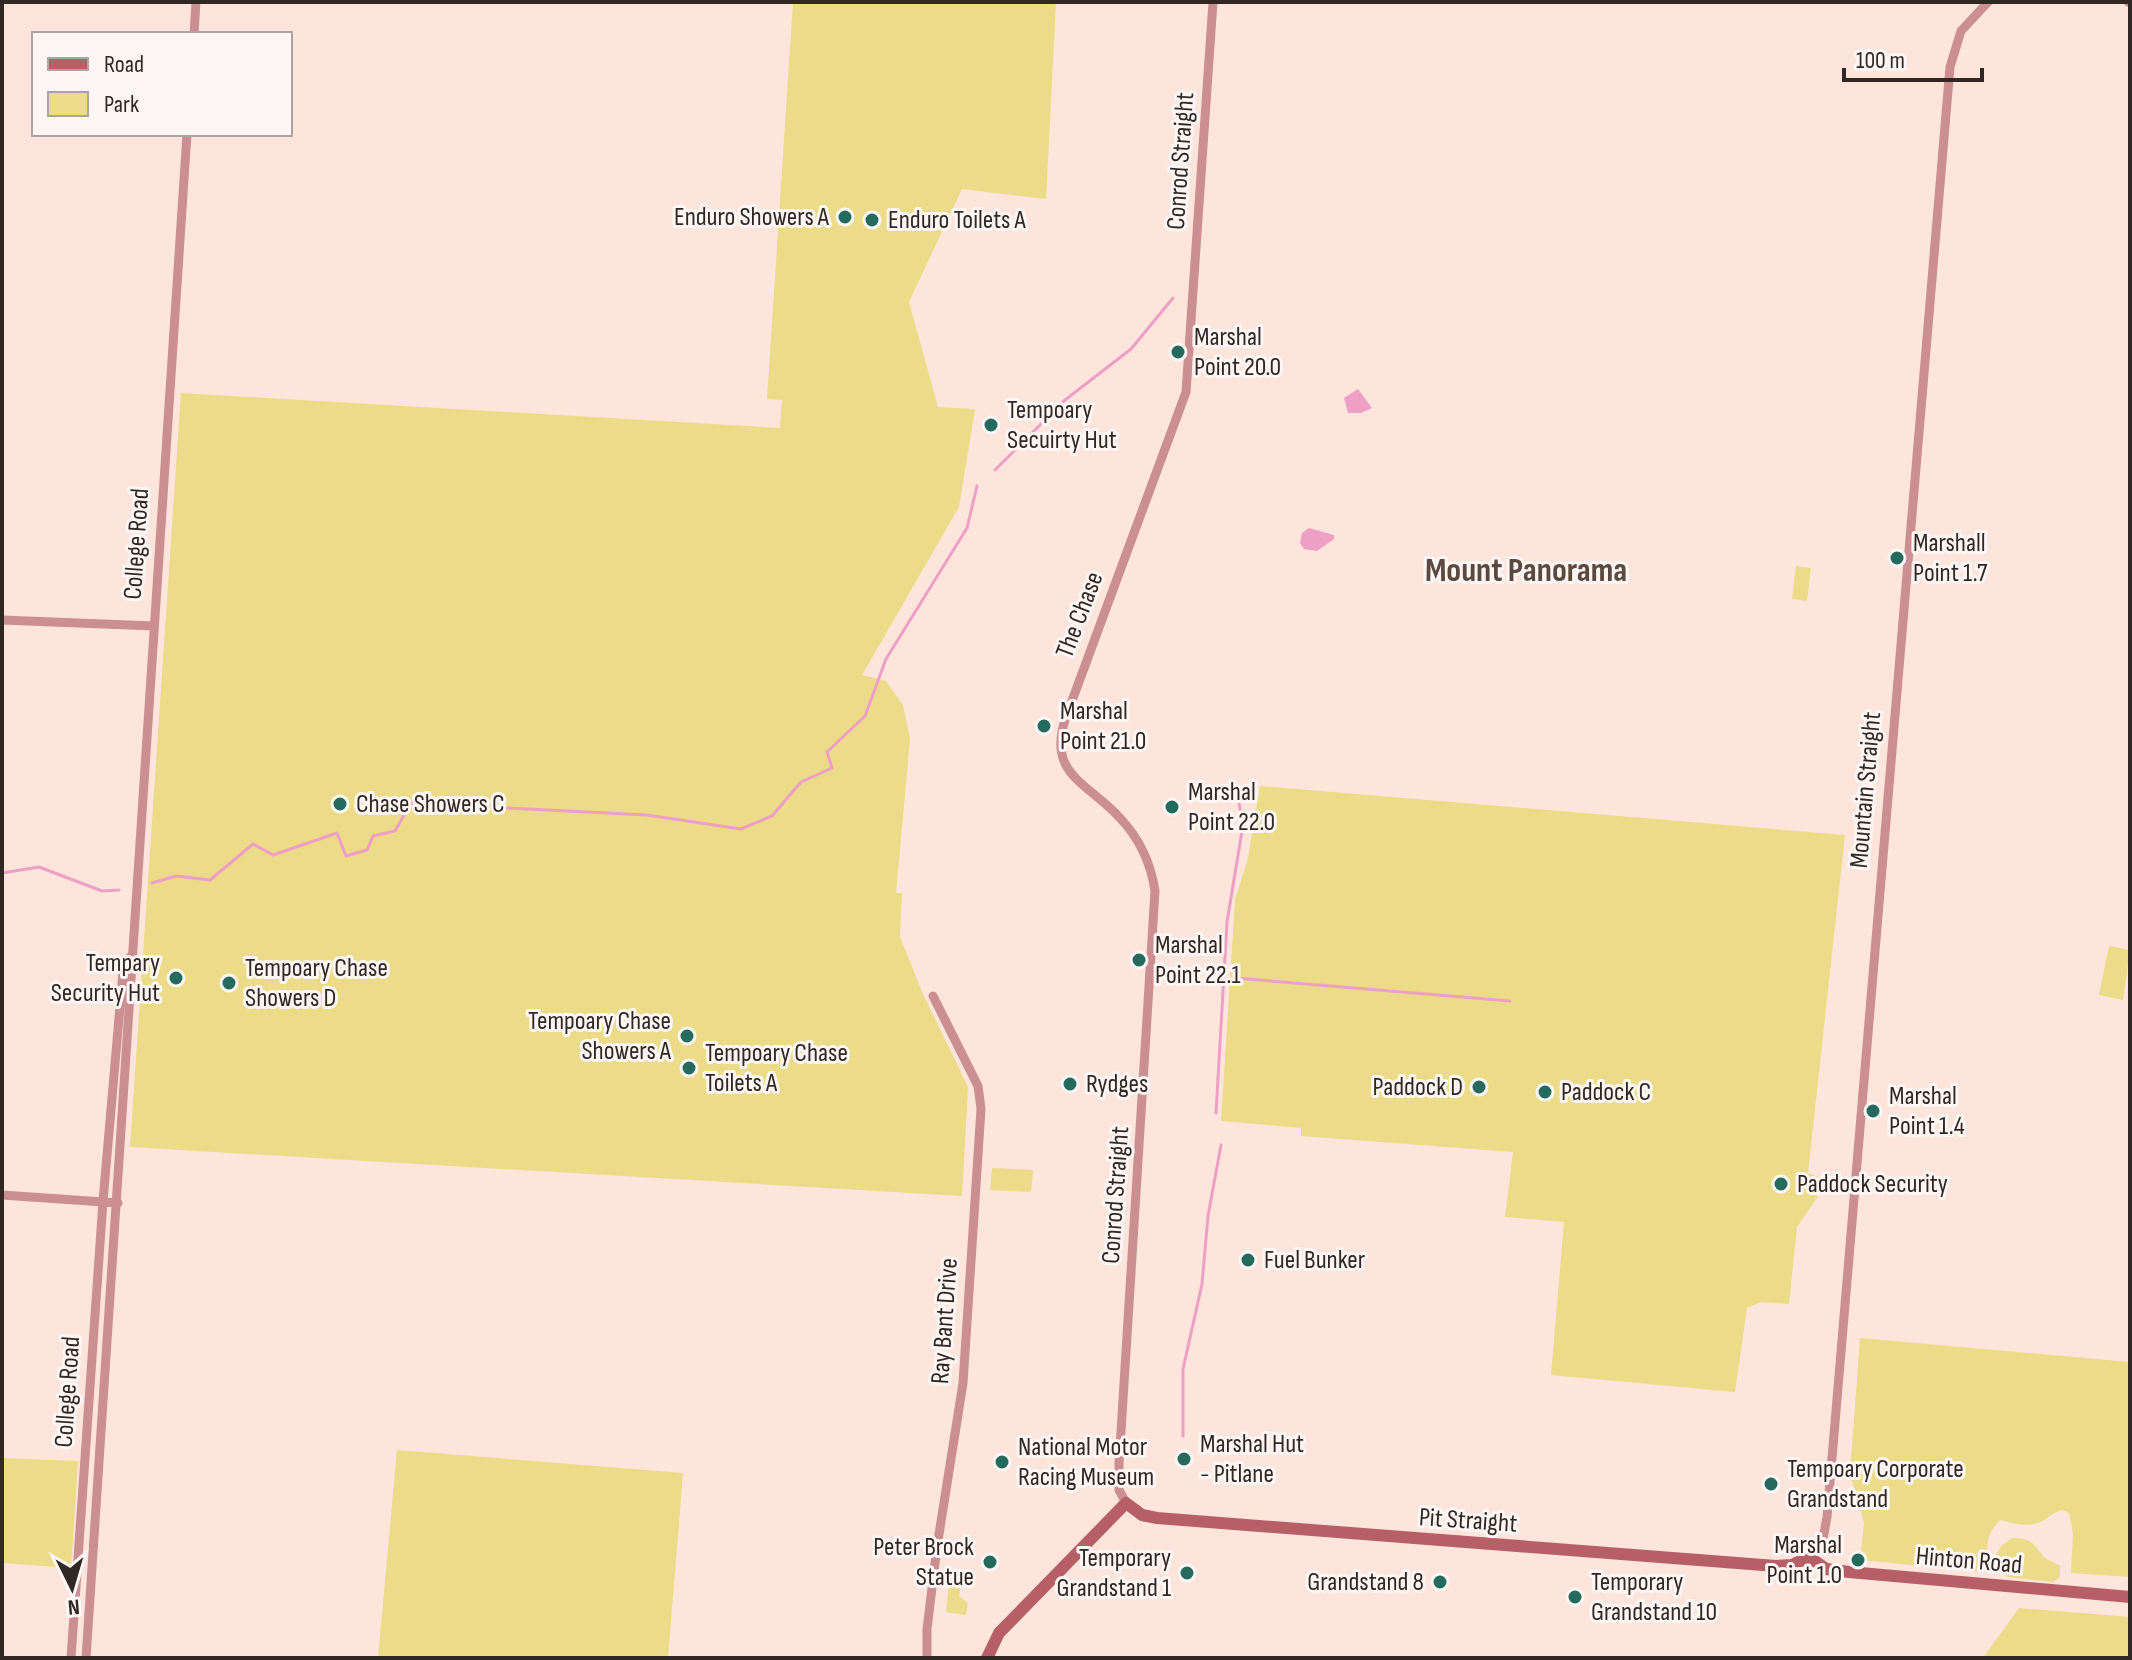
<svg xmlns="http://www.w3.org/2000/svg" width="2132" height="1660" font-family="'Sofia Sans Condensed',sans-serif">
<rect width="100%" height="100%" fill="#fde5db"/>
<path fill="#ecdb89" d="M793,2H1056L1046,199L962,189L909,302L938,407L975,409L959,507L862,675L886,681L903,705L910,739L896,893H902L900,937L923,994L968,1087L962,1196L130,1147L181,393L780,428L782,400L767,399Z
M1796,566L1811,568L1807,601L1792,599Z
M1260,786L1845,835L1808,1173L1819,1177L1817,1198L1797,1227L1789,1304L1761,1302L1747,1308L1735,1392L1551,1375L1564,1222L1505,1217L1513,1152L1301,1136V1128L1221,1121L1235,900L1248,858Z
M2109,946L2130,950L2123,1000L2099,995Z
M992,1168L1033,1170L1031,1192L990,1190Z
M1860,1338L2130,1362V1577L2071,1573L2073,1533L2069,1513L2063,1510C2052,1512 2049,1518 2040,1522C2027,1528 2013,1523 2000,1520C1983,1537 1986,1552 1993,1573L1860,1560L1864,1523L1850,1473Z
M397,1450L683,1473L668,1658H378Z
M2,1458L78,1461L71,1568L2,1563Z
M2012,1538C2031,1538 2033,1543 2043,1556C2046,1560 2056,1563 2060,1566V1577L2053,1582L2007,1577L1996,1555L2002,1545Z
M950,1575L962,1577L959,1596L968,1603L966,1615L946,1612Z
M2019,1608L2130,1617V1658H1983Z"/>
<path fill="#ee9fc5" d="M1358,389L1372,408L1361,413H1348L1344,398Z
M1309,528L1334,535V539L1317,551L1304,549L1300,543L1302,533Z"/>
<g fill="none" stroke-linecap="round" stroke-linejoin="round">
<path stroke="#ee9fc5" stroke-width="3" d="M995,470L1065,400L1131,349L1173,298
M2,873L39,867L102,891L119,890
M152,883L176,876L210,880L253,844L273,855L337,833L346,856L367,850L373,836L395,831L411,803L647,815L741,829L772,816L801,782L832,768L827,752L865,716L886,659L967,528L977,486
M1235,978L1510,1001
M1216,1113L1227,922L1243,825L1237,792
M1183,1436V1369L1202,1284L1208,1216L1221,1145"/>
<path stroke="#cb8e91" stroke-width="9" d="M2128,2L2130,3
M194,34L196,2
M2,620L154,626
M2,1195L118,1203
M1126,1503L1119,1490V1463L1155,891C1151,864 1139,838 1120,818C1087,782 1046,774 1066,717L1186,392L1213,2
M1809,1557L1823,1539L1827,1517L1950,67L1961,31L1988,2
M71,1658L103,1201L123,972L130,957
M86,1658L187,134
M927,1658V1629L937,1547L963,1383L981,1109L978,1086L933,996"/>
<path stroke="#b65f66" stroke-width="12" d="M987,1658L999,1633L1126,1503L1142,1515L1157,1518L1776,1566L1792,1565L1809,1557L1826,1569L1849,1572L2130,1597"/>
</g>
<g fill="#246a5d" stroke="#fcf7f5" stroke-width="3">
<circle cx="845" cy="217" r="8"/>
<circle cx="872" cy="220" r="8"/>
<circle cx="1178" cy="352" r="8"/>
<circle cx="991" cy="425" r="8"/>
<circle cx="1897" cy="558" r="8"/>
<circle cx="1044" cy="726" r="8"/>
<circle cx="340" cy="804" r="8"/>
<circle cx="1172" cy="807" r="8"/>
<circle cx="1139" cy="960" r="8"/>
<circle cx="176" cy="978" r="8"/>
<circle cx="229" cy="983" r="8"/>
<circle cx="687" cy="1036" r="8"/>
<circle cx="689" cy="1068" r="8"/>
<circle cx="1070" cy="1084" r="8"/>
<circle cx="1479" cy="1087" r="8"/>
<circle cx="1545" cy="1092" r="8"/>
<circle cx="1873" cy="1111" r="8"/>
<circle cx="1781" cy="1184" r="8"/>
<circle cx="1248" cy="1260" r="8"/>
<circle cx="1184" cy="1459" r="8"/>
<circle cx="1002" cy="1462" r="8"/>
<circle cx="1771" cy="1484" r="8"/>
<circle cx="1858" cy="1560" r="8"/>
<circle cx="990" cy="1562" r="8"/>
<circle cx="1187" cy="1573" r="8"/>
<circle cx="1440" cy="1582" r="8"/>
<circle cx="1575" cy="1597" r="8"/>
</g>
<g text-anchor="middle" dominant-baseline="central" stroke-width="6" stroke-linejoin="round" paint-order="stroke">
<g font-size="26" fill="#312824" stroke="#fcf7f5">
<text transform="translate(1181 161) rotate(-86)">Conrod Straight</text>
<text transform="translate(137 544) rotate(-86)">College Road</text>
<text transform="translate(1080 615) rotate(-69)">The Chase</text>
<text transform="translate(1866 790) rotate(-85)">Mountain Straight</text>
<text transform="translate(1116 1195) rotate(-86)">Conrod Straight</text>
<text transform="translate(945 1321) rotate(-86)">Ray Bant Drive</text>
<text transform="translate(68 1392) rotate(-86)">College Road</text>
<text transform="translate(1468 1521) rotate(4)">Pit Straight</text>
<text transform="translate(1969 1561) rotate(5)">Hinton Road</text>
</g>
<g font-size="26" fill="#312824" stroke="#fcf7f5" text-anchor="start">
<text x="829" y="217" text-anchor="end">Enduro Showers A</text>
<text x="888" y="220">Enduro Toilets A</text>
<text x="1194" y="337">Marshal<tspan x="1194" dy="30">Point 20.0</tspan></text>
<text x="1007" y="410">Tempoary<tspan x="1007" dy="30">Secuirty Hut</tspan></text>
<text x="1913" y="543">Marshall<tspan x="1913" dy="30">Point 1.7</tspan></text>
<text x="1060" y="711">Marshal<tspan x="1060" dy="30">Point 21.0</tspan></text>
<text x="1188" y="792">Marshal<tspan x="1188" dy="30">Point 22.0</tspan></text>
<text x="356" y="804">Chase Showers C</text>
<text x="1155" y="945">Marshal<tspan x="1155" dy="30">Point 22.1</tspan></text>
<text x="160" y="963" text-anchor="end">Tempary<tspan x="160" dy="30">Security Hut</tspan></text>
<text x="245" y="968">Tempoary Chase<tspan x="245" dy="30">Showers D</tspan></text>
<text x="671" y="1021" text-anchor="end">Tempoary Chase<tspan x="671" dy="30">Showers A</tspan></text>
<text x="705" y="1053">Tempoary Chase<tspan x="705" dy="30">Toilets A</tspan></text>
<text x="1086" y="1084">Rydges</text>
<text x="1463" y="1087" text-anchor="end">Paddock D</text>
<text x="1561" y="1092">Paddock C</text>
<text x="1889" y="1096">Marshal<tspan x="1889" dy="30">Point 1.4</tspan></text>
<text x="1797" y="1184">Paddock Security</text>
<text x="1264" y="1260">Fuel Bunker</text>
<text x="1200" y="1444">Marshal Hut<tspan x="1200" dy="30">- Pitlane</tspan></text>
<text x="1018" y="1447">National Motor<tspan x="1018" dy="30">Racing Museum</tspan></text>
<text x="1787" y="1469">Tempoary Corporate<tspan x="1787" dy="30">Grandstand</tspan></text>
<text x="1842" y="1545" text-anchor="end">Marshal<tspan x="1842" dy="30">Point 1.0</tspan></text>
<text x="974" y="1547" text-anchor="end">Peter Brock<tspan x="974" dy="30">Statue</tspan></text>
<text x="1171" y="1558" text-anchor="end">Temporary<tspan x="1171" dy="30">Grandstand 1</tspan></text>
<text x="1424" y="1582" text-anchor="end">Grandstand 8</text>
<text x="1591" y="1582">Temporary<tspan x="1591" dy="30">Grandstand 10</tspan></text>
</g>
<g font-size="34" font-weight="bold" fill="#5b483f" stroke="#fcf7f5">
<text x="1526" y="570">Mount Panorama</text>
</g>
</g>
<rect width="2132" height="1660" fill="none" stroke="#312824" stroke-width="8"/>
<rect x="32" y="32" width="260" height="104" fill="#fcf7f5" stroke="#aba4a1" stroke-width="2"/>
<rect x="48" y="58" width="40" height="12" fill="#b65f66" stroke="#aba4a1" stroke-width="2"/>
<text x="104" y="72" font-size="24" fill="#312824">Road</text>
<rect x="48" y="92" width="40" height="24" fill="#ecdb89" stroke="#aba4a1" stroke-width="2"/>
<text x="104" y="112" font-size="24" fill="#312824">Park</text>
<g transform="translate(72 1588) rotate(175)" stroke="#fcf7f5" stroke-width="6" paint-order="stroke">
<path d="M0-6L14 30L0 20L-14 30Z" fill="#312824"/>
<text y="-12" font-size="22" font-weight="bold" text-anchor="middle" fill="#312824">N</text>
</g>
<path d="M1844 68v12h138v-12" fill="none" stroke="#312824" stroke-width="4"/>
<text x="1856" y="68" font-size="24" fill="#312824" stroke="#fcf7f5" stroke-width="6" paint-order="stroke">100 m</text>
</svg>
